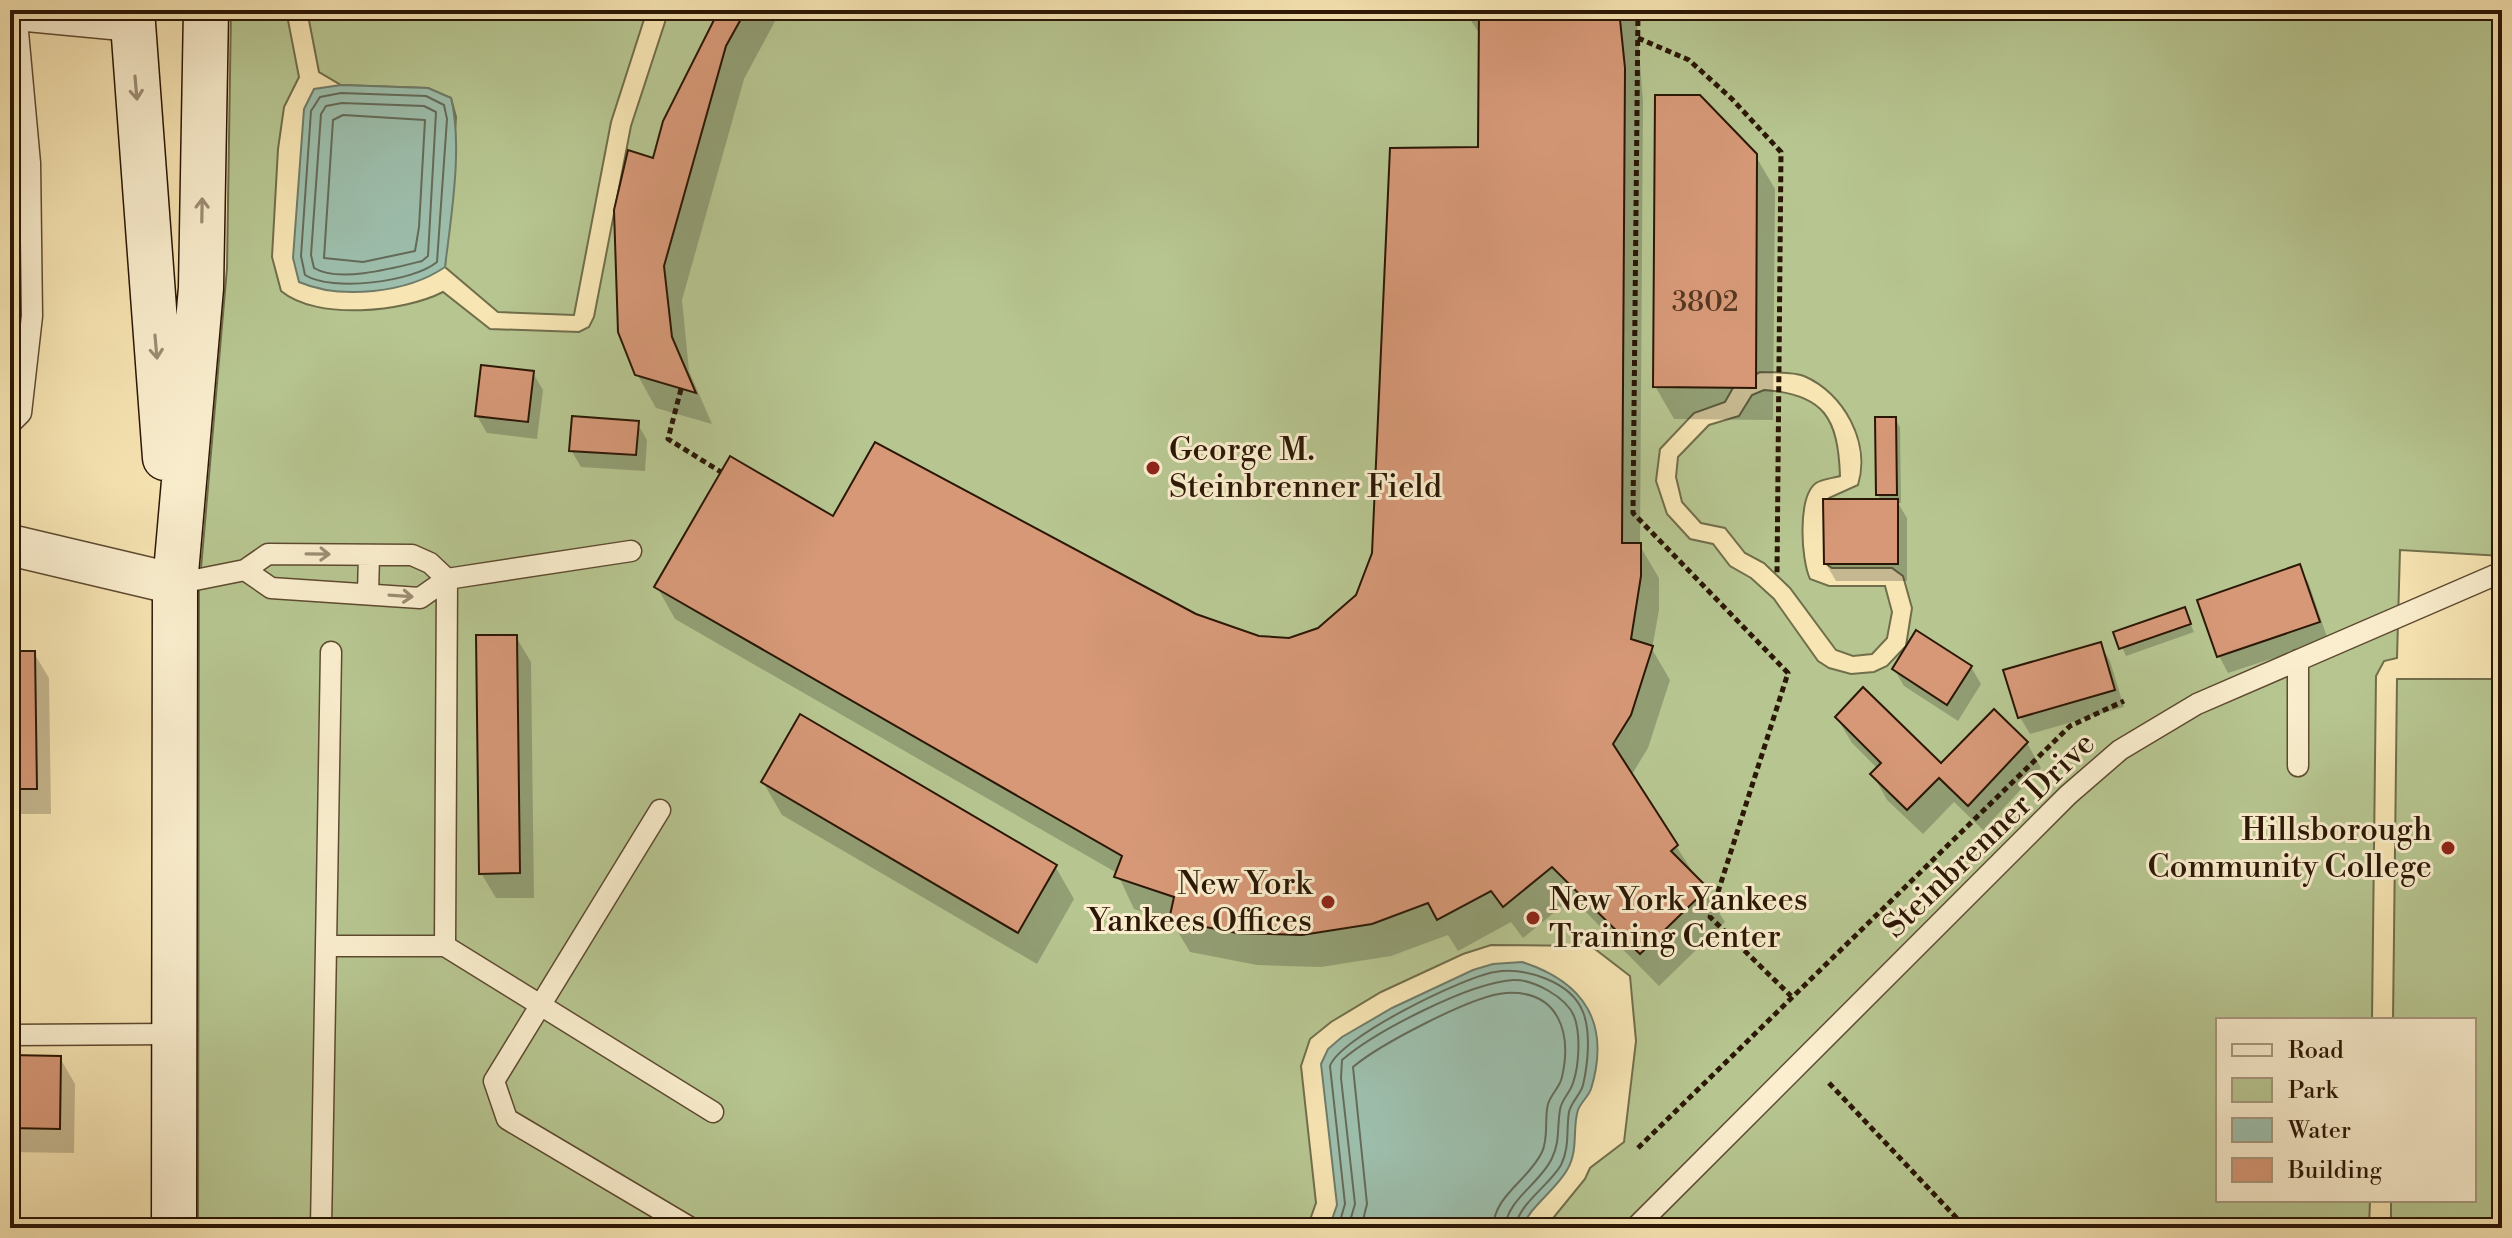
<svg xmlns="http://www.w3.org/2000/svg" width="2512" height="1238" font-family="'Libre Bodoni',serif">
<rect width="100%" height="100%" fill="#f7e5b3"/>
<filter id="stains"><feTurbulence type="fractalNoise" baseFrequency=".0025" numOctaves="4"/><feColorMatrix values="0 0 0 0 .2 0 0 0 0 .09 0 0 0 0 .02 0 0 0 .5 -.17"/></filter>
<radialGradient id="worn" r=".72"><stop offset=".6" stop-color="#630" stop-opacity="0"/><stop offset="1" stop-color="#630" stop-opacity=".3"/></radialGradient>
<path fill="#b7c691" stroke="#716e4b" stroke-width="2" fill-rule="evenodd" d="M231,10H286L299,77L284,107L278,149L272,257L281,291C317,321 404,312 443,292L490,329L579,332L589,327L594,317L631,126L669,10H2502V556L2400,550L2397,658L2384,661L2376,676L2372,1020H2218V1200H2370L2369,1228H1545L1585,1179L1590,1168L1624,1142L1636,1041L1630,976L1591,946L1491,945L1463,954L1381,992L1331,1022L1310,1039L1301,1066L1316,1203L1307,1228H198L199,587L204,569L201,568L227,268ZM1760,372C1773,373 1792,371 1804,376C1844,393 1871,443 1858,485L1829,498L1825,505V563L1832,568H1892L1903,576L1912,608L1906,646L1887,666L1874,672L1851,674L1829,668L1818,661L1774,599L1751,578L1730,566L1713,544L1690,539L1667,514L1656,481L1660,449L1694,413L1725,402L1734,386Z
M307,10H647L611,122L574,315L498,312L445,267L456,117L451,98L428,88L341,85L319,72Z
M1764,390C1824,394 1838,418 1840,476C1834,478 1822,479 1816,483C1797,497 1801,560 1810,579L1829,586H1885L1892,612L1887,638L1872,654L1853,656L1836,650L1790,588L1764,563L1745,553L1725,528L1701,523L1682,502L1676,477L1678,457L1709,425L1739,416L1752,395Z
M2397,679H2502V1228H2391V1200H2474V1020H2393Z"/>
<path fill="#9dbfad" stroke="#6f7c6a" stroke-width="2" d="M341,85L428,88L451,98C463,146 451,217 445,267C407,293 341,300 299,282L293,258L304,109L314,89Z
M1522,962C1584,982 1611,1023 1591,1089C1588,1097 1581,1102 1578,1110C1572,1128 1579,1150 1567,1170C1555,1191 1530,1206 1522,1228H1329L1337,1205L1321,1064L1328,1049L1342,1037L1392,1008L1473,970L1493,964Z"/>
<path fill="#0003" d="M722,10H781L744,79L682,300L689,371L712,424L656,408L637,374L654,160Z
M1464,10H1636L1643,102L1640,546L1659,578V610L1652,649L1670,680L1648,748L1631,776L1725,922L1659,986L1572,898L1523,938L1511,922L1458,951L1448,935L1391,956L1321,967L1257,965L1190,952L1172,922L1134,909L1117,873L675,619L657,587L833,518L1196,616L1259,638L1289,640L1319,630L1343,611L1369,575L1480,149L1481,36Z
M1755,155L1775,189L1773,420L1674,419L1655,386Z
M533,373L543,390L537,439L487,433L477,416Z
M1895,419L1900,427L1901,503H1898L1907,518V581H1836L1826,564L1882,501L1878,495Z
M637,423L647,440L645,471L581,467L571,450Z
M2299,566L2309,584L2328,640L2228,673L2219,656Z
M2184,609L2194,632L2126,656L2116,633Z
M516,637L531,662L534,898H496L481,873Z
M2100,644L2110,661L2124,707L2030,734L2020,717Z
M10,653H34L49,678L51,814H10Z
M1971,667L1981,684L1958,721L1904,686L1894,669Z
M1837,718L1941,766L2027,743L2041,768L1983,830L1954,802L1923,834L1887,800L1873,775L1878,769L1852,743Z
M763,782L1055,866L1074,899L1037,964L782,815Z
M10,1057L60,1058L75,1084L74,1153L10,1152Z"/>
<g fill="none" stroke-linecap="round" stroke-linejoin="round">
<path stroke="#646b59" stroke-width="2" d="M341,93L426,96L444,105L447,119L437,262C413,282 332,292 305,275L301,256L311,111L320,97Z
M342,103L424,106L436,112L428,256L422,261C394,268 339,283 314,268L311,255L321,114L326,106Z
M343,115L425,120L419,227L415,251L363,262L324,258L333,120Z
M1338,1228L1345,1204L1330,1066C1339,1038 1463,977 1495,972C1524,967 1571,981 1583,1012C1591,1032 1588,1064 1583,1085C1581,1094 1571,1102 1569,1112C1566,1130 1570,1147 1561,1165C1549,1186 1518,1204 1515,1228
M1348,1228L1355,1204L1341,1078L1342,1060C1376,1031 1469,983 1513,980C1533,979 1566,997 1574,1016C1581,1034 1579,1066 1573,1083C1570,1093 1561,1100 1560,1110C1557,1127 1560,1142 1552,1158C1541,1183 1507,1199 1505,1228
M1361,1228L1367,1204L1353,1067C1379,1045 1473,995 1506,993C1559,990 1572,1033 1562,1077C1560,1087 1551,1094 1548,1104C1544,1120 1549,1137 1542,1152C1529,1180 1494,1195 1493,1228"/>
</g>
<path fill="#d69877" stroke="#2b1705" stroke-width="2" d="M719,10H746L726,46L664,266L672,337L696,393L635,375L618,332L614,210L628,150L653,158L663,121Z
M1479,10H1619L1625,68L1622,543H1641V576L1631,639L1653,646L1631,715L1613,744L1678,845L1671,851L1708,888L1640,954L1552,867L1503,907L1491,891L1437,920L1428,903L1372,924L1302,935L1237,933L1169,920L1174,897L1114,877L1122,856L654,587L730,456L833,516L875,442L1196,614L1259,636L1289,638L1318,628L1356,595L1372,553L1390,148L1478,147Z
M1655,95H1700L1757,154L1756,388L1653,387Z
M481,365L534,371L528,422L475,416Z
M572,416L639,421L636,455L569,451Z
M1875,417H1896L1897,495H1876Z
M1823,499H1898V564H1824Z
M2300,564L2320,622L2217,657L2197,600Z
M2185,607L2191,624L2119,649L2113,632Z
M1916,630L1972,666L1947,705L1892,669Z
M476,635H517L520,873L479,874Z
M2101,642L2115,690L2018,718L2003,670Z
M10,651H35L37,789H10Z
M1863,687L1941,763L1994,709L2028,742L1968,806L1939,778L1907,810L1870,774L1881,763L1835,717Z
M800,714L1057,865L1018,933L761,782Z
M10,1055L61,1056L60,1129L10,1128Z"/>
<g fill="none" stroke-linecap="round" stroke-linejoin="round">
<g stroke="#5e4a30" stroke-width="23">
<path id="lane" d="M16,20L132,31
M10,424L21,413L32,316L30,163L16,10
M245,570L271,588L420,598L447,579L631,551
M175,584L245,570L268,554L412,555L430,563L447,579L445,946H326L321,1228
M368,594L369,555
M2298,660V766
M660,810L494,1081L507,1119L691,1228
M326,946L331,652
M445,946L713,1112
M10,1035L174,1034
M1635,1228L2068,795L2120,750L2197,704L2502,572"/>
</g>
<g stroke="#5e4a30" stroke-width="43">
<path id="street" d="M10,545L175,584"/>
</g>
<g stroke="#2b1705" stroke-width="47">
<path id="secondary" d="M132,10L165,458
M174,1228L175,584L201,288L206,10"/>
</g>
<path stroke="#2b1705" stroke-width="5" stroke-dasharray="6 4" stroke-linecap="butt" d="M1638,10L1633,513L1788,673L1710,917L1791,996
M1638,38L1689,60L1732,99L1781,152L1777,575
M681,389L668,439L721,472
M1829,1083L1966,1228
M1638,1148L2070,726L2124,701"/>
<use href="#lane" stroke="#faeece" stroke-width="20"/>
<use href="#street" stroke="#faeece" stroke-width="40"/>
<use href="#secondary" stroke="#faeece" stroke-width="44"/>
</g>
<defs><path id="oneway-shaft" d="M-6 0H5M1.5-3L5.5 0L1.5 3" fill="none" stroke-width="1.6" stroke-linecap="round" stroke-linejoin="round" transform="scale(2)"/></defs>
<g stroke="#9d8d74">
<use href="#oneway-shaft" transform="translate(136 88) rotate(85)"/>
<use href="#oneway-shaft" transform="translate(202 210) rotate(-89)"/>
<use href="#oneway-shaft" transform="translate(156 347) rotate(85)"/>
<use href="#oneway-shaft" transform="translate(318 554) rotate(1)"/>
<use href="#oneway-shaft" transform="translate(401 596) rotate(4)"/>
</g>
<g fill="#8f2418" stroke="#faeece" stroke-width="3">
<circle cx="1153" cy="468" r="8"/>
<circle cx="2448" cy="848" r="8"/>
<circle cx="1328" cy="902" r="8"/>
<circle cx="1533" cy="918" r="8"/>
</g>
<g text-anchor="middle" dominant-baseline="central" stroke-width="6" stroke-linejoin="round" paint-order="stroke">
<g font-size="28" fill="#563722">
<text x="1705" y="302">3802</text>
</g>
<g font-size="32" fill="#2b1705" stroke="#faeece" text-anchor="start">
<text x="1169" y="450">George M.<tspan x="1169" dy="37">Steinbrenner Field</tspan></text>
<text x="2432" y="830" text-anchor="end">Hillsborough<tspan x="2432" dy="37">Community College</tspan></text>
<text x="1312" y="884" text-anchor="end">New York<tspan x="1312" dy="37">Yankees Offices</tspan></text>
<text x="1549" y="900">New York Yankees<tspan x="1549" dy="37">Training Center</tspan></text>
</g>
<g font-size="32" fill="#2b1705" stroke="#faeece">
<text transform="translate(1989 835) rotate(-44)">Steinbrenner Drive</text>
</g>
</g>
<rect width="2512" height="1238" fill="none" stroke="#f7e5b3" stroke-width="40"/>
<rect x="12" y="12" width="2488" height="1214" fill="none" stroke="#2b1705" stroke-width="4"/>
<rect x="20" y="20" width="2472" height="1198" fill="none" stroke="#2b1705" stroke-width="2"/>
<rect x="2216" y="1018" width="260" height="184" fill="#faeece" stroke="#a7987e" stroke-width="2"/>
<rect x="2232" y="1044" width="40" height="12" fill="#faeece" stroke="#a7987e" stroke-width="2"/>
<text x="2288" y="1058" font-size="24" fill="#2b1705">Road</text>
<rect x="2232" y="1078" width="40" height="24" fill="#b7c691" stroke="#a7987e" stroke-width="2"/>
<text x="2288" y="1098" font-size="24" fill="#2b1705">Park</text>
<rect x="2232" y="1118" width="40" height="24" fill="#9dbfad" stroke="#a7987e" stroke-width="2"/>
<text x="2288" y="1138" font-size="24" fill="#2b1705">Water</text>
<rect x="2232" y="1158" width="40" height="24" fill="#d69877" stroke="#a7987e" stroke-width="2"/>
<text x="2288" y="1178" font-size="24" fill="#2b1705">Building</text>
<rect width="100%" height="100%" filter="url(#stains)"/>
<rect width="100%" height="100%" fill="url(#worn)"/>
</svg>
